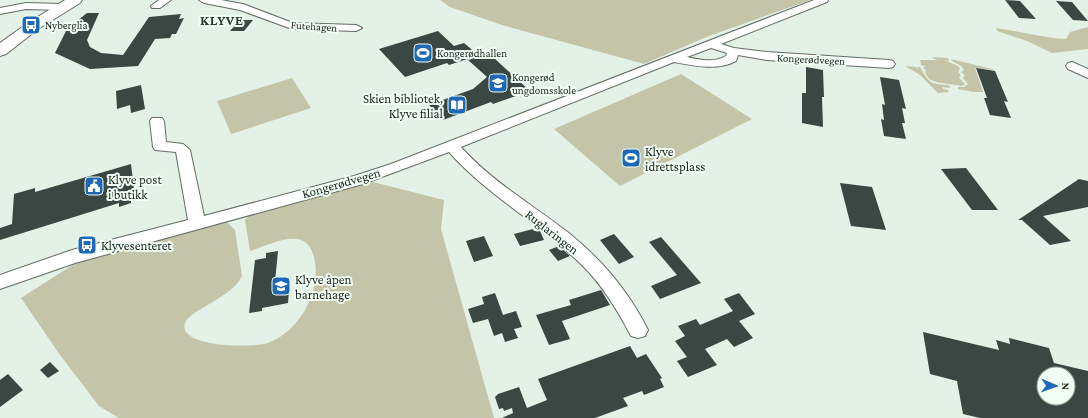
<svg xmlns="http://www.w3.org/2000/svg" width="1088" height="418" font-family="'Crimson Pro',serif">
<rect width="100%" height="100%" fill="#e4f1e6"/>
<path fill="#c4c5a8" d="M440,0H810L709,36L644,64L502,25L450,7Z
M1088,27V49L1052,53L1027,41L997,31L996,28L1053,38L1066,39L1070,32Z
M931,57L948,58L949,61L944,60L958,66L960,69L958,72L961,75L959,78L965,84L962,86L936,82L929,79L925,72L926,71L923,67H926L921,65L920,60H937Z
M951,59L992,69L993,70L975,68L983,92H973L958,89V87H964L968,84L963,78L965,75L961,72L964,70C962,64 954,64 951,59Z
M905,66L916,67L918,69V67H920C930,85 932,84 949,85L950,88L942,87L943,89L948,90L949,92L938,93L920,75Z
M681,74L752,119L620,186L554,129Z
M292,78L311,108L231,134L217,101Z
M373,182L444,200L441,229L494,418H119L99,406L60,355L21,298L82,259L224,219L235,230L242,276C232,298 189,310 185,323C177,348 255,348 268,343C301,331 324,287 313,254C304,225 269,245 250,251L245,220L251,214Z"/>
<path fill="#3a4742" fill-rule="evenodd" d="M1005,0L1020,1L1036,19L1019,18Z
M1056,1L1072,2L1088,21L1073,20Z
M87,13H99L87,40L90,47L101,53L123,55L149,17L181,14L179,19L184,18L176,34H172L170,38L155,39L138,66L90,69L55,53L67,29Z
M240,20H253L244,31H230Z
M438,31L454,46L464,43L482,58L490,56L494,58L530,91L493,104L491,102L443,120L429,105L473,89L487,77L467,59L449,65L447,63L405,77L379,49Z
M806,67L823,70L824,97H822L823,127L802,123V93H806Z
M976,68L995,71L1008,102L1004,101L1011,118L990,115L984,98H987Z
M880,77L899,80L906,109L902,108L905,123H902L906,139L884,136L881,119L884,120L882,104L885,105Z
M141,85L145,109L131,113L130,105L117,109L116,91Z
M131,164L135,198L131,199V203L119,207V203L0,240V228L12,224L14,194L35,188V192Z
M966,168L998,210H972L941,169Z
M1079,179L1088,181V207L1043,216L1071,241L1050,245L1022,220H1018Z
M840,183L872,187L886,230L851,226Z
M533,229L534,231H540L544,240L520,246L514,234Z
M614,234L634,257L619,264L600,240Z
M484,236L493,256L474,262L466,241Z
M661,237L701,283L660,299L651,286L677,275L649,242Z
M559,246L570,256L558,261L549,250Z
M278,251L275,282L290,279L288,303L262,308V311L249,313L255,260L266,258V253Z
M601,290L610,305L562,321L570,339L549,345L536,315L571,305L569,300Z
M495,293L503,315L516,311L522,327L514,329L518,338L505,342L502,333L494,336L488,319L473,323L468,309L484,304L482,297Z
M739,293L755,314L739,321L753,338L734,347L727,339L705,349L717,365L688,377L677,361L687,357L675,341L685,336L678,326L696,319L700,325L733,311L724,299Z
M923,332L999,350L996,340L1010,344L1009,338L1049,348L1054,363L1088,371V418H980L963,414L957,381L930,374ZM1044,374H1068V398H1044Z
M630,346L637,358L646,354L662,378L660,379L664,387L644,395L642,391L623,398L628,406L595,418H502L513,413L512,408L504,411L503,408L499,409L495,397L498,394L519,387L527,408L547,400L538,379Z
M50,362L59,371L48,378L40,370Z
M8,374L23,390L0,407V380Z"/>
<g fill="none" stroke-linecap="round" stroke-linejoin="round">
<g stroke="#626c63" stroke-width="2">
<path id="street" d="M159,0H171L160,8H152L151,6Z
M199,0H221L243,4L293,23L356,25L362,28L356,31L292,29L240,10L204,3Z
M814,0H828L827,2L721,44L734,48L767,52L889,60L893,61L895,64L893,67L889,68L767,60L738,55L736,61C717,71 695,66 674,62L461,147C492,182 533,205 570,234C602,260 629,292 648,330L645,336L638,338L631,336C618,311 603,286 583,266C541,224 488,196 449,152L363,184L75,263L0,289V275L72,250L188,220L176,152L155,150L153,147L150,121L152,118H162L164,121L166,142L183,144L190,150L204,216L354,176L391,164ZM711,48L727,53L726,56C714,63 700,60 687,57Z
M26,3L62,4L67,7L62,10L26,9L0,14V8Z
M1072,62L1088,69V78L1068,69L1066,66L1068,63Z"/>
</g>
<g stroke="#626c63" stroke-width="2">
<path id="secondary" d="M65,0H82L80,3L38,29L6,54L0,56V43L28,23Z"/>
</g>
<use href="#street" fill="#fff" fill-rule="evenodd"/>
<use href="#secondary" fill="#fff" fill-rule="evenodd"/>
</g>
<defs>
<g id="bus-square" transform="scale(1)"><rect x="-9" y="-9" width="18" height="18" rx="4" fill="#1d68b7" stroke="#f1fef3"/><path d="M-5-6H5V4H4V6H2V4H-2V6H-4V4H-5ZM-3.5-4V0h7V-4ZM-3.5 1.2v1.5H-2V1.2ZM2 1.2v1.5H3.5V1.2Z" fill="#fff"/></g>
<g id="stadium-square" transform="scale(1)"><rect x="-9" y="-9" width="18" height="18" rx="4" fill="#1d68b7" stroke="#f1fef3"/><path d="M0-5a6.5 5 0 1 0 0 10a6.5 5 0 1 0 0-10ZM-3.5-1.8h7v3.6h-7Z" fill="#fff"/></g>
<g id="school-square" transform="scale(1)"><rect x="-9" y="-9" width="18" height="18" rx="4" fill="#1d68b7" stroke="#f1fef3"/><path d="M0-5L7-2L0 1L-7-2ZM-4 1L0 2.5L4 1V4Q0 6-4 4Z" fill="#fff"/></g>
<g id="library-square" transform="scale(1)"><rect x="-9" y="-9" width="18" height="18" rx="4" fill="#1d68b7" stroke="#f1fef3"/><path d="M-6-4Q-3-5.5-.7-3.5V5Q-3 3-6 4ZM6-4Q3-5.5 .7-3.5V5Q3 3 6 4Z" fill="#fff"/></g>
<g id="civic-square" transform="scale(1)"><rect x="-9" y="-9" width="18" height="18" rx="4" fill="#1d68b7" stroke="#f1fef3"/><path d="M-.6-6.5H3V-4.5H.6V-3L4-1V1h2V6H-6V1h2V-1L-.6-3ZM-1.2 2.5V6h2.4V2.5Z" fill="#fff"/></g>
</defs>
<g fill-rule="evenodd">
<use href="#bus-square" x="31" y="25"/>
<use href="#stadium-square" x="423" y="53"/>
<use href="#school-square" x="498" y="83"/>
<use href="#library-square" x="457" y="105"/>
<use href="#stadium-square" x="631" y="158"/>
<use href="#civic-square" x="94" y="186"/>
<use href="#bus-square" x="87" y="245"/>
<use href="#school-square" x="281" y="286"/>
</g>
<g text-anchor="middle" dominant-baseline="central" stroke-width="4" stroke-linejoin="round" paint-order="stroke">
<g font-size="11" fill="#1e231f" stroke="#f1fef3" text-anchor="start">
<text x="45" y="25">Nyberglia</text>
<text x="437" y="53">Kongerødhallen</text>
<text x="512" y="77">Kongerød<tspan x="512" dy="13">ungdomsskole</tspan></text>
</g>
<g font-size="11" fill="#1e231f" stroke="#f1fef3">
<text transform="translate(314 26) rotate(4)">Futehagen</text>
<text transform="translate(811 59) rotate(3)">Kongerødvegen</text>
</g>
<g font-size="13" fill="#1e231f" stroke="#f1fef3" text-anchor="start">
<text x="443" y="98" text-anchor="end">Skien bibliotek,<tspan x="443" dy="15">Klyve filial</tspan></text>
<text x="645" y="151">Klyve<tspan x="645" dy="15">idrettsplass</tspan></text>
<text x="108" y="179">Klyve post<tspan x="108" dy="15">i butikk</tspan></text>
<text x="101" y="245">Klyvesenteret</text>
<text x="295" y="279">Klyve åpen<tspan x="295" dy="15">barnehage</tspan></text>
</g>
<g font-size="13" fill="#1e231f" stroke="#f1fef3">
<text transform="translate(341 183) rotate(-16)">Kongerødvegen</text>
<text transform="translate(552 232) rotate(38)">Ruglaringen</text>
</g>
<g font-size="14" font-weight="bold" letter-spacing="1" fill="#2e382f" stroke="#f1fef3">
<text x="222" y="20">KLYVE</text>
</g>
</g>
<g transform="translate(1056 386) rotate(92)"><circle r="19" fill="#f1fef3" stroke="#9da69e"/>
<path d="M0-3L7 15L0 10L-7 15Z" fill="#1d68b7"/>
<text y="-6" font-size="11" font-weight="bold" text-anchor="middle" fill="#1e231f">N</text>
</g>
</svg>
